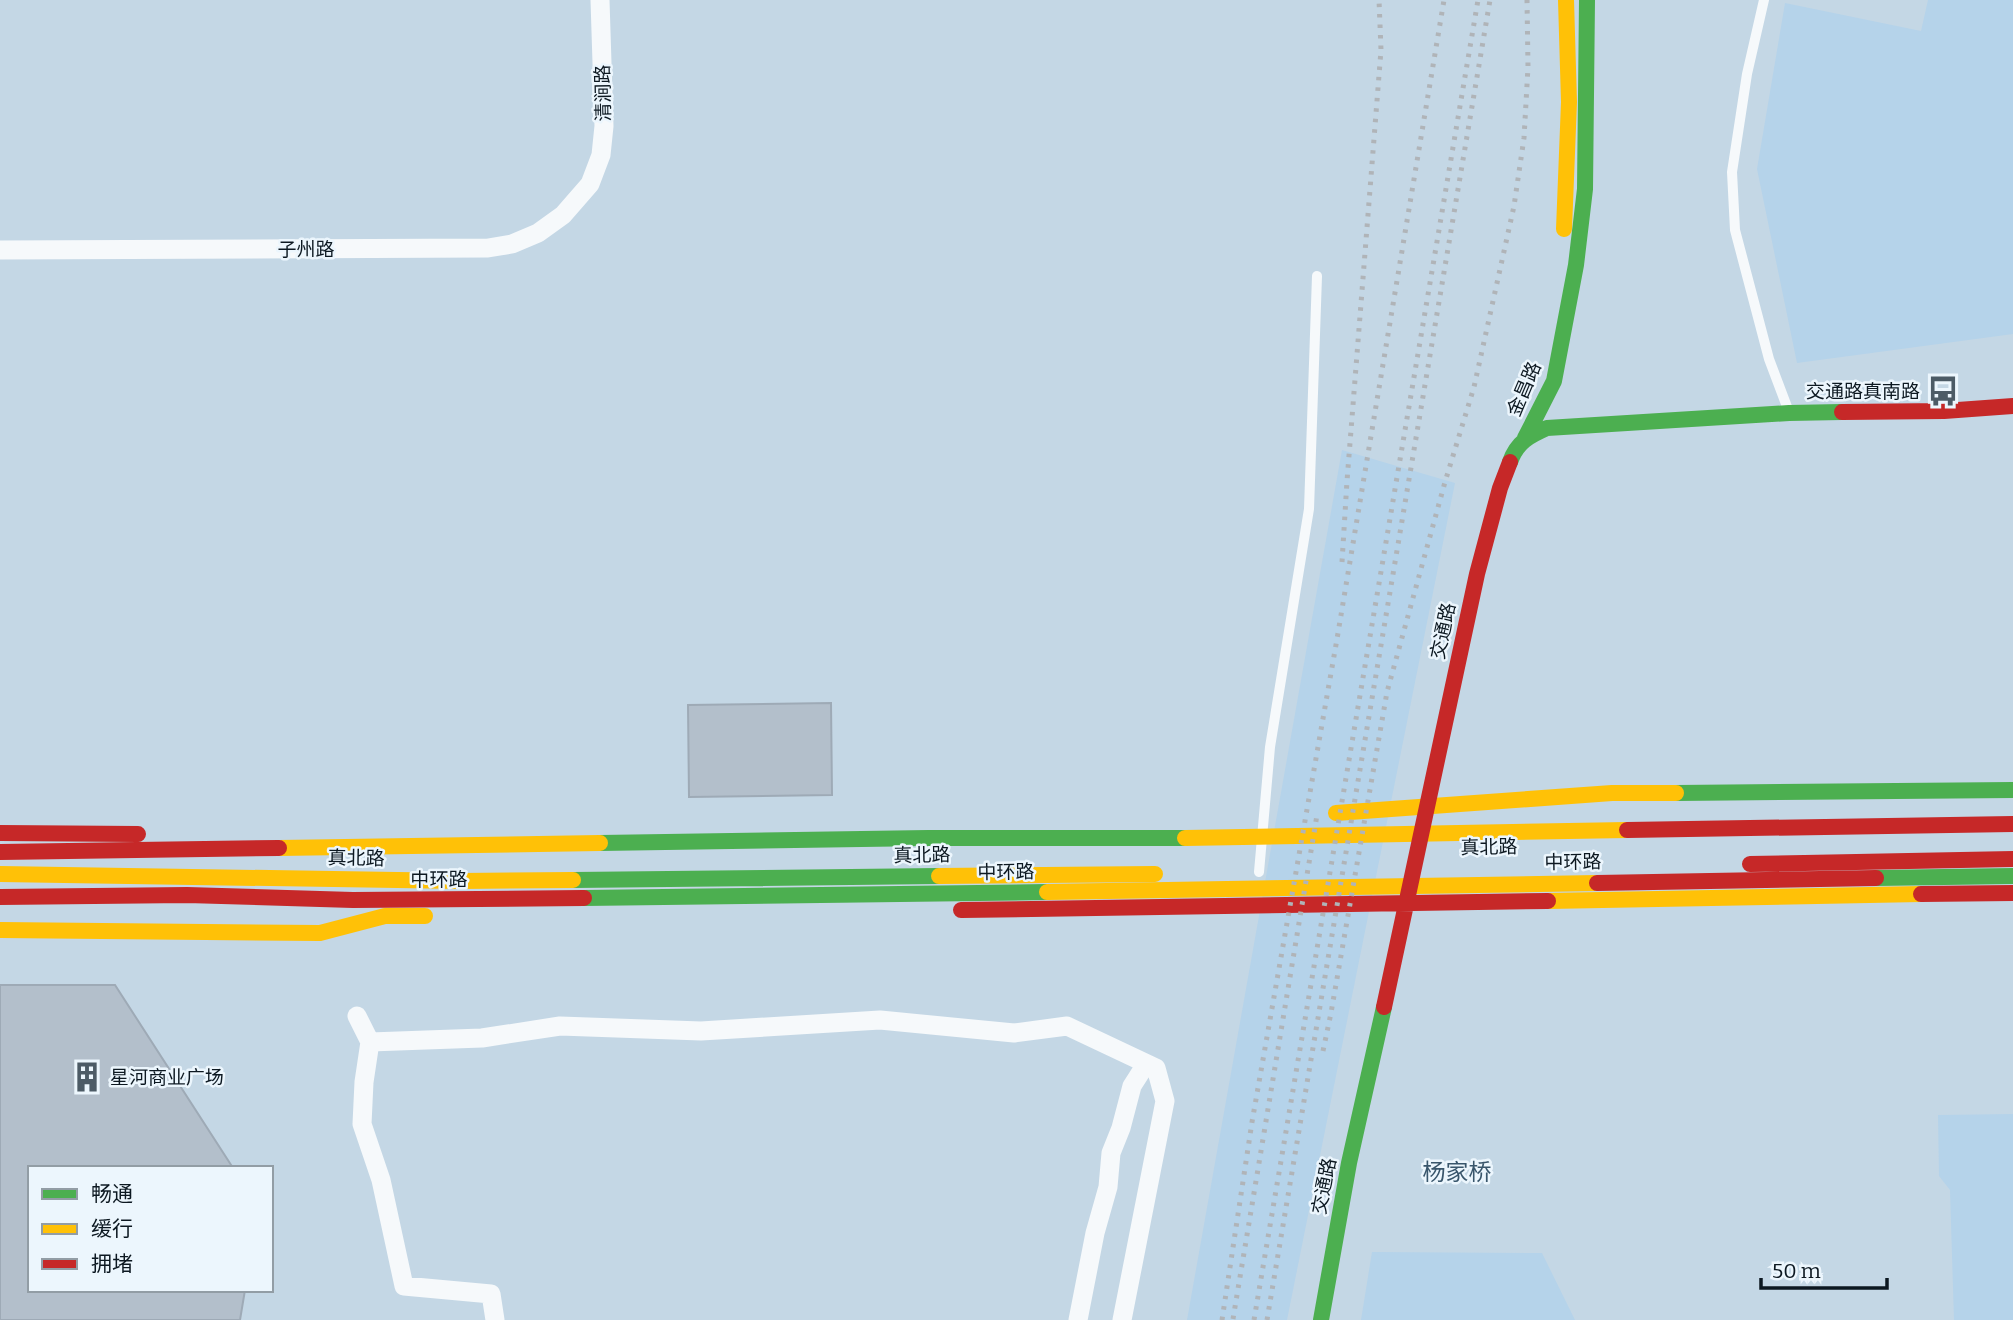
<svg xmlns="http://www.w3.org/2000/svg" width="2013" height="1320" font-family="Bitter,'Noto Sans SC',serif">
<rect width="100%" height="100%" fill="#c4d7e5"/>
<path fill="#b5d3ea" d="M1928,0H2013V334L1797,363L1757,169L1785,3L1921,31Z
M1342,450L1455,483L1287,1320H1187Z
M2013,1114V1320H1954L1950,1190L1939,1176L1938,1115Z
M1372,1252L1542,1253L1575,1320H1361Z"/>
<path fill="#b3bfcb" stroke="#9eaab6" stroke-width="2" d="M831,703L832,795L689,797L688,705Z
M0,985H115L233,1168H30V1290H245L240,1320H0Z"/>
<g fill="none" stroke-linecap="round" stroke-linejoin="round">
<path stroke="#f6f9fb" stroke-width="10" d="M1764,0L1747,74L1732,172L1735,230L1769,359L1789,412
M1259,872L1270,747L1309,509L1317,276"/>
<path stroke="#f6f9fb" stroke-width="19" d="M0,250L488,248L512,244L538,233L563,215L590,184L601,155L604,126L600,0
M357,1016L370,1042
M495,1320L491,1294L404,1286L381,1180L362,1124L364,1082L370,1042L482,1038L560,1026L701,1031L880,1020L1014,1033L1067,1026L1156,1068L1165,1101L1122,1320
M1078,1320L1095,1233L1108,1187L1111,1153L1121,1128L1132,1086L1146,1064"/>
<path stroke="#4caf50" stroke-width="16" d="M1525,438L1554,381L1576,265L1585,189L1587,0
M1510,462C1517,442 1529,436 1547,428L1789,413L1842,412
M1676,793L2013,790
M600,843L928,838H1185
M1876,878L2013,876
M573,880L939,876
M584,898L1047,892
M1321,1320L1349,1163L1384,1007"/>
<path stroke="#ffc107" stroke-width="16" d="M1564,229L1569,102L1566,0
M1336,813L1612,793H1676
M1185,838L1627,830
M279,848L600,843
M0,874L461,881L573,880
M939,876L1155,874
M1047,892L1597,883
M1548,901L1921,894
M0,930L320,933L385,916H425"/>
<path stroke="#c62828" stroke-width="16" d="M1842,412L1944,411L2013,406
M1627,830L2013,824
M0,833L138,834
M0,852L279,848
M1750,864L2013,859
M1597,883L1876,878
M1921,894L2013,893
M0,897L187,895L353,900L584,898
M961,910L1548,901
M1384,1007L1477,574L1500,488L1510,462"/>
<path stroke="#b0b4b8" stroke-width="5" stroke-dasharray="3.5 7" stroke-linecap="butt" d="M1342,562L1347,481L1381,50L1379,0
M1323,1051L1331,1013L1387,692L1445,482L1474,387L1514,206L1524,138L1528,67L1527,0
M1233,1319L1317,815
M1222,1320L1252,1122L1337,639L1444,0
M1254,1320L1478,0
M1267,1320L1490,0"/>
</g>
<defs>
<g id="bus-bare" transform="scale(2.415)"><path d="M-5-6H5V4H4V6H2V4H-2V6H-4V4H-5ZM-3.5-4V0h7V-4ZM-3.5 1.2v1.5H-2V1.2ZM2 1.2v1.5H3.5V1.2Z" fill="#4c5b66" stroke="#ecf6fd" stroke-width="2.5" paint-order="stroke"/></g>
<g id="building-bare" transform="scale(2.415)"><path d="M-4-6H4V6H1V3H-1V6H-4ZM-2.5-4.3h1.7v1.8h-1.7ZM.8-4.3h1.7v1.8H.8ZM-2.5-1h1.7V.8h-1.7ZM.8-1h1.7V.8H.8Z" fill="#4c5b66" stroke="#ecf6fd" stroke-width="2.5" paint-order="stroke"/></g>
</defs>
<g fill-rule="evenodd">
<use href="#bus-bare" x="1943" y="391"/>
<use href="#building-bare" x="87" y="1077"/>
</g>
<g text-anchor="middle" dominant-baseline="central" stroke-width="5" stroke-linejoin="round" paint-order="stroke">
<g font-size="19" fill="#0c1821" stroke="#ecf6fd">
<text transform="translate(603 93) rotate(-91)">清涧路</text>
<text x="306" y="249">子州路</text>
<text transform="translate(1524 389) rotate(-67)">金昌路</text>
<text transform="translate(1443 631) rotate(-78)">交通路</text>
<text transform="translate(1489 847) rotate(-1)">真北路</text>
<text transform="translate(922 855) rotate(-1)">真北路</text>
<text transform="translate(356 858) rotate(1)">真北路</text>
<text transform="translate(1573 862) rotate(-1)">中环路</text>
<text transform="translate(1006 872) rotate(-1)">中环路</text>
<text x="439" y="879">中环路</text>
<text transform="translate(1324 1186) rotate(-79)">交通路</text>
</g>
<g font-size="19" fill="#0c1821" stroke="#ecf6fd" text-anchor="end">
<text x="1920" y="391">交通路真南路</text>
<text x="110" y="1077" text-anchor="start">星河商业广场</text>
</g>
<g font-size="23" fill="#39566c" stroke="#ecf6fd">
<text x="1457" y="1172">杨家桥</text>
</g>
</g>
<rect x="28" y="1166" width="245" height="126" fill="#ecf6fd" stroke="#929da5" stroke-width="2"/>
<rect x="42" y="1189" width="35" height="10" fill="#4caf50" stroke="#929da5" stroke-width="2"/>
<text x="91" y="1201" font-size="21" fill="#0c1821">畅通</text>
<rect x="42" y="1224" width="35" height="10" fill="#ffc107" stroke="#929da5" stroke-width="2"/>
<text x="91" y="1236" font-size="21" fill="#0c1821">缓行</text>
<rect x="42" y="1259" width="35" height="10" fill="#c62828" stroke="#929da5" stroke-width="2"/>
<text x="91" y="1271" font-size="21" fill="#0c1821">拥堵</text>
<path d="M1761 1278v10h126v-10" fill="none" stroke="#0c1821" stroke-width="3.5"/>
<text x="1772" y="1278" font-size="21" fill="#0c1821" stroke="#ecf6fd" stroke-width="5" paint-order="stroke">50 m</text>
</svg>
